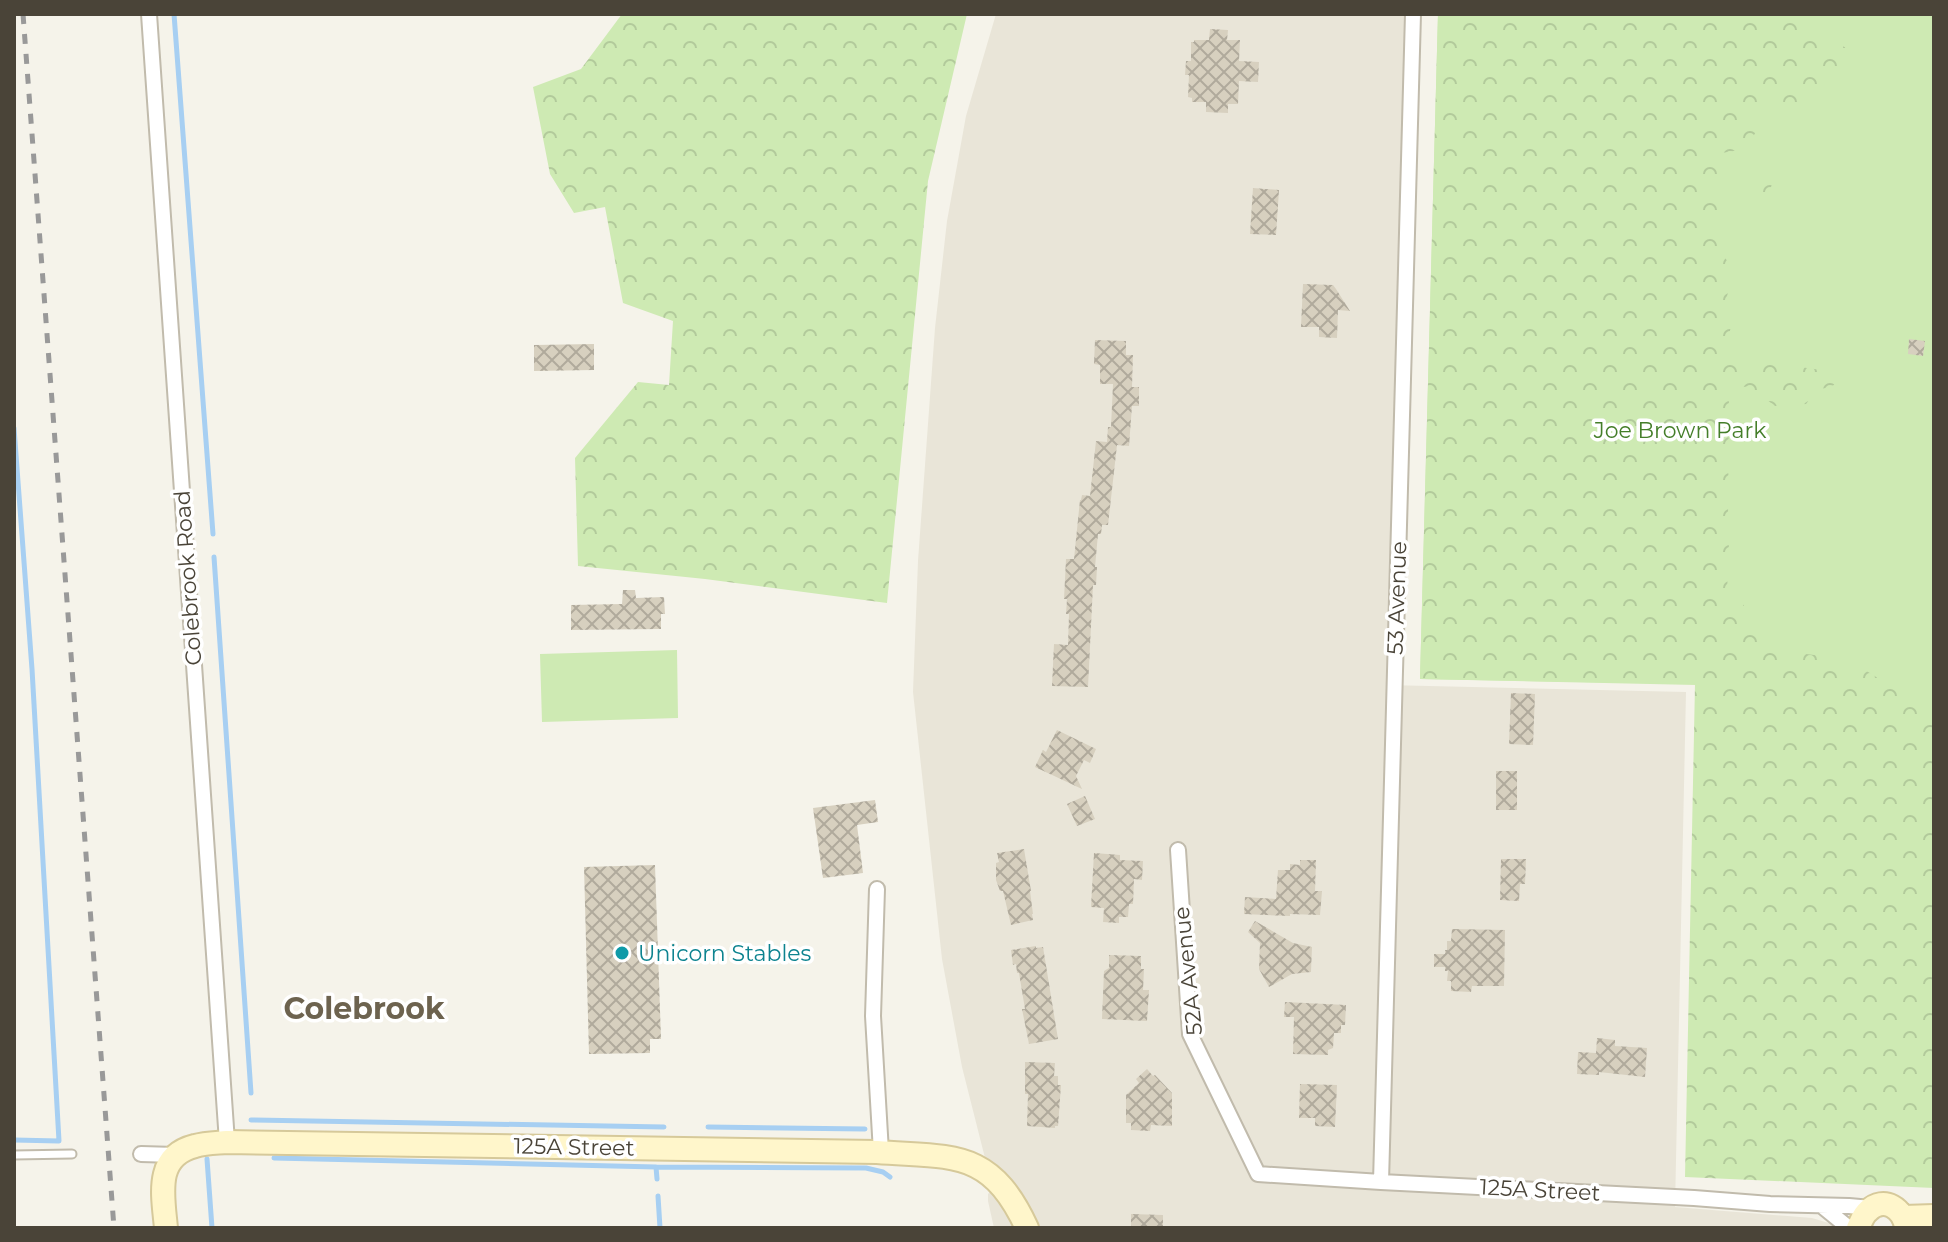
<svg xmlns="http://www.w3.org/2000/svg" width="1948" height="1242" font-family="Montserrat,sans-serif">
<defs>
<pattern id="forest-crowns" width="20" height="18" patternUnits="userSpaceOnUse" patternTransform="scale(2)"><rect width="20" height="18" fill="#ceeab3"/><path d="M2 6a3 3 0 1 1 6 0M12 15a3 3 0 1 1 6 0" fill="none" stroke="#b2ca9b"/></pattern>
<pattern id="building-cross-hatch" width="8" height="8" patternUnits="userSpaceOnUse" patternTransform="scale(2)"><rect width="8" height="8" fill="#d7d0bf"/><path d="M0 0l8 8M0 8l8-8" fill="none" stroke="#b0aa9c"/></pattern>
</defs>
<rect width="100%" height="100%" fill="#f5f3ea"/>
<path fill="#e9e5d8" d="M996,14H1407L1386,685L1686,692L1675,1207L1812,1218L1832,1224L1836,1228H1036L1011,1185L985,1158L962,1067L942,959L913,692L918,561L935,328L947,221L966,116Z
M991,1191L996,1194L1018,1228H994L988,1201V1194Z"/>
<path fill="#ceeab3" d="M1438,14H1934V1188L1696,685L1420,679Z
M677,650L678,718L542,722L540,654Z"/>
<path fill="url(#forest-crowns)" d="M622,14H967L928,181L887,603L705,579L578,566L575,458L638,382L669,385L673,321L623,303L605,207L574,213L550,174L533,87L581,69Z
M1438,14H1733L1736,19L1750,14H1802L1814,39L1827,36L1846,48L1836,70L1805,103L1788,107L1770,87L1759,92L1763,121L1745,149L1716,154L1723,203L1711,233L1734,273L1727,296L1734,310L1729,336L1741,359L1836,372L1834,385L1816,391L1806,404L1775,406L1749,386L1729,390L1728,520L1722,530L1729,542L1727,593L1741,601L1763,638L1790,652L1830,657L1852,670H1865L1900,692L1928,699L1934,696V1188L1685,1177L1695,684L1420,679Z
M1762,170L1769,171L1773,181L1769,193L1770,197L1767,199L1769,204L1765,213L1759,211L1757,207L1760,203L1758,187L1762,181Z"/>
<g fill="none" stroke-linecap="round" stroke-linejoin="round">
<path stroke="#a7cff2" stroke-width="5" d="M174,14L213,534
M14,428L32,669L59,1141L14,1140
M214,557L251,1093
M251,1120L664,1127
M708,1127L865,1129
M274,1158L656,1167L866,1168L883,1172L890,1177
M207,1159L212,1228
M656,1167L657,1179
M658,1196L660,1228"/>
</g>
<path fill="url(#building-cross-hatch)" d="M1210,29L1228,30L1227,40H1240L1239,61L1259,62L1258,82L1239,81L1238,104H1228V113L1206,112V102H1192V98L1188,97L1189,75H1185L1186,61H1191V42H1194V40H1209Z
M1253,188L1279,190L1276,235L1250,234Z
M1303,284L1333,285L1336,289L1350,311L1338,310L1337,338L1319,337V327H1301Z
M1909,339L1925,341L1923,356L1908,354Z
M1095,340L1126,341V355H1133L1132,387H1139V406H1132L1129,446L1117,445L1108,525H1102L1101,534H1098L1095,567H1097L1096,585H1093L1088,687L1052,686L1054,644L1068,645L1069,614H1066L1067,599H1064L1066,559H1074L1080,500H1081L1082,495L1090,496L1096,441L1107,442L1108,427H1111L1113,384H1100V365L1094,364Z
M594,344V370L534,371V345Z
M623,590H635L636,598L664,597L665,614H661V629L571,630V605L622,604Z
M1511,693L1535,694L1533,745L1509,744Z
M1057,730L1096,749L1090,763L1084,760L1076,776L1082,789L1035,767L1043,750L1046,752Z
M1496,771H1517V810H1496Z
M1085,796L1095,819L1077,826L1067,804Z
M875,800L878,822L857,825L863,873L823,878L813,808Z
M1024,849L1031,891H1030L1033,914H1032L1033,920L1011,925L1003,891H1000L996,880V863L999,862L997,853Z
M1094,853L1120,855V860L1143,861L1142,880L1134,879L1133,904H1129L1128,917H1119V923L1103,922L1104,908L1091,907Z
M1501,859H1526L1525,884H1520L1519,901L1500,900Z
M1300,860H1316L1315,891H1322L1320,915L1290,914V916L1244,914L1245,897L1276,899L1278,870H1290V864L1300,865Z
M655,865L661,1039H650V1053L589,1054L584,867Z
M1255,921L1293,943L1312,947L1311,972L1292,974L1269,987L1259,969L1260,943L1248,932Z
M1452,929L1505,930L1504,986H1472L1471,992L1451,991V981H1447L1448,971H1445V967H1434V954H1445V950H1447V941H1451Z
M1036,946V948L1043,947L1058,1039L1029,1044L1022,1009H1025L1019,973H1017L1016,964L1013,965L1011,950Z
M1109,955L1141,956V969H1144L1143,990H1149L1147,1021L1102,1019L1104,971L1109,968Z
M1285,1002L1346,1005L1345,1025H1341V1033H1334L1333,1048L1328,1050V1055L1293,1054L1294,1017H1284Z
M1597,1038L1615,1040V1046L1647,1048L1645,1077L1599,1072V1075L1577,1074L1578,1052L1596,1053Z
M1025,1062L1055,1063L1054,1076H1058V1085H1061L1058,1126H1055V1128L1027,1126L1028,1094H1025Z
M1147,1069L1153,1076L1155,1075L1172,1093V1126L1151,1125L1150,1131L1131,1130V1123H1126V1095L1139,1083L1136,1079Z
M1300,1084L1337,1085L1335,1127L1315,1126V1118H1299Z
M1131,1214L1163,1215V1228H1131Z"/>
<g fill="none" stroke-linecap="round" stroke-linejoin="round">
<g stroke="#c1bbac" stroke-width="11">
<path id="lane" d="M14,1155L72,1154"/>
</g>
<g stroke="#c1bbac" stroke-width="18">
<path id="street" d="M149,14L227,1142
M1178,850L1190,1034L1258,1174L1381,1182L1694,1198L1770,1204L1849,1206L1871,1208
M877,889L873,1016L881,1152
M141,1154L175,1155
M1381,1182L1413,14
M1822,1206L1849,1228"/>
</g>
<g stroke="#d6c99a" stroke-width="26">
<path id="secondary" d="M1904,1217L1934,1216
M166,1228C163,1196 154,1156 195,1146C205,1143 216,1143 227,1142L877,1152C953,1158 990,1148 1027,1228
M1858,1228C1861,1222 1863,1215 1868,1211C1884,1195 1904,1209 1906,1228"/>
</g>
<use href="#lane" stroke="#fff" stroke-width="7"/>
<use href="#street" stroke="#fff" stroke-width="14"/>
<use href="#secondary" stroke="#fff6cb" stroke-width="22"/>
<path stroke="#999" stroke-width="5" stroke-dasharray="10 10" stroke-linecap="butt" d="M23,14L114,1228"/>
</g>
<circle fill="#0f9aa8" stroke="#fff" stroke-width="3" cx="622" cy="953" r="8"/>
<g text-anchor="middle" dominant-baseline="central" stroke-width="7" stroke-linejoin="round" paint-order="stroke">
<g font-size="22" fill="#447e29" stroke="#fff">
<text x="1680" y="430">Joe Brown Park</text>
</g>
<g font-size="22" fill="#4a4438" stroke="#fff">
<text transform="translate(188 578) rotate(-94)">Colebrook Road</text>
<text transform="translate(1397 598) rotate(-88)">53 Avenue</text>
<text transform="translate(1188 971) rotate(-96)">52A Avenue</text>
<text transform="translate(574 1147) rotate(1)">125A Street</text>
<text transform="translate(1540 1190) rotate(3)">125A Street</text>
</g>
<g font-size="22" fill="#0d838f" stroke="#fff" text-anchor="start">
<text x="638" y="953">Unicorn Stables</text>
</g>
<g font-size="30" font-weight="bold" fill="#6d634f" stroke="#fff">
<text x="364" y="1008">Colebrook</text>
</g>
</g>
<rect width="1948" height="1242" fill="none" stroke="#4a4438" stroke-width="32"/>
</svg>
